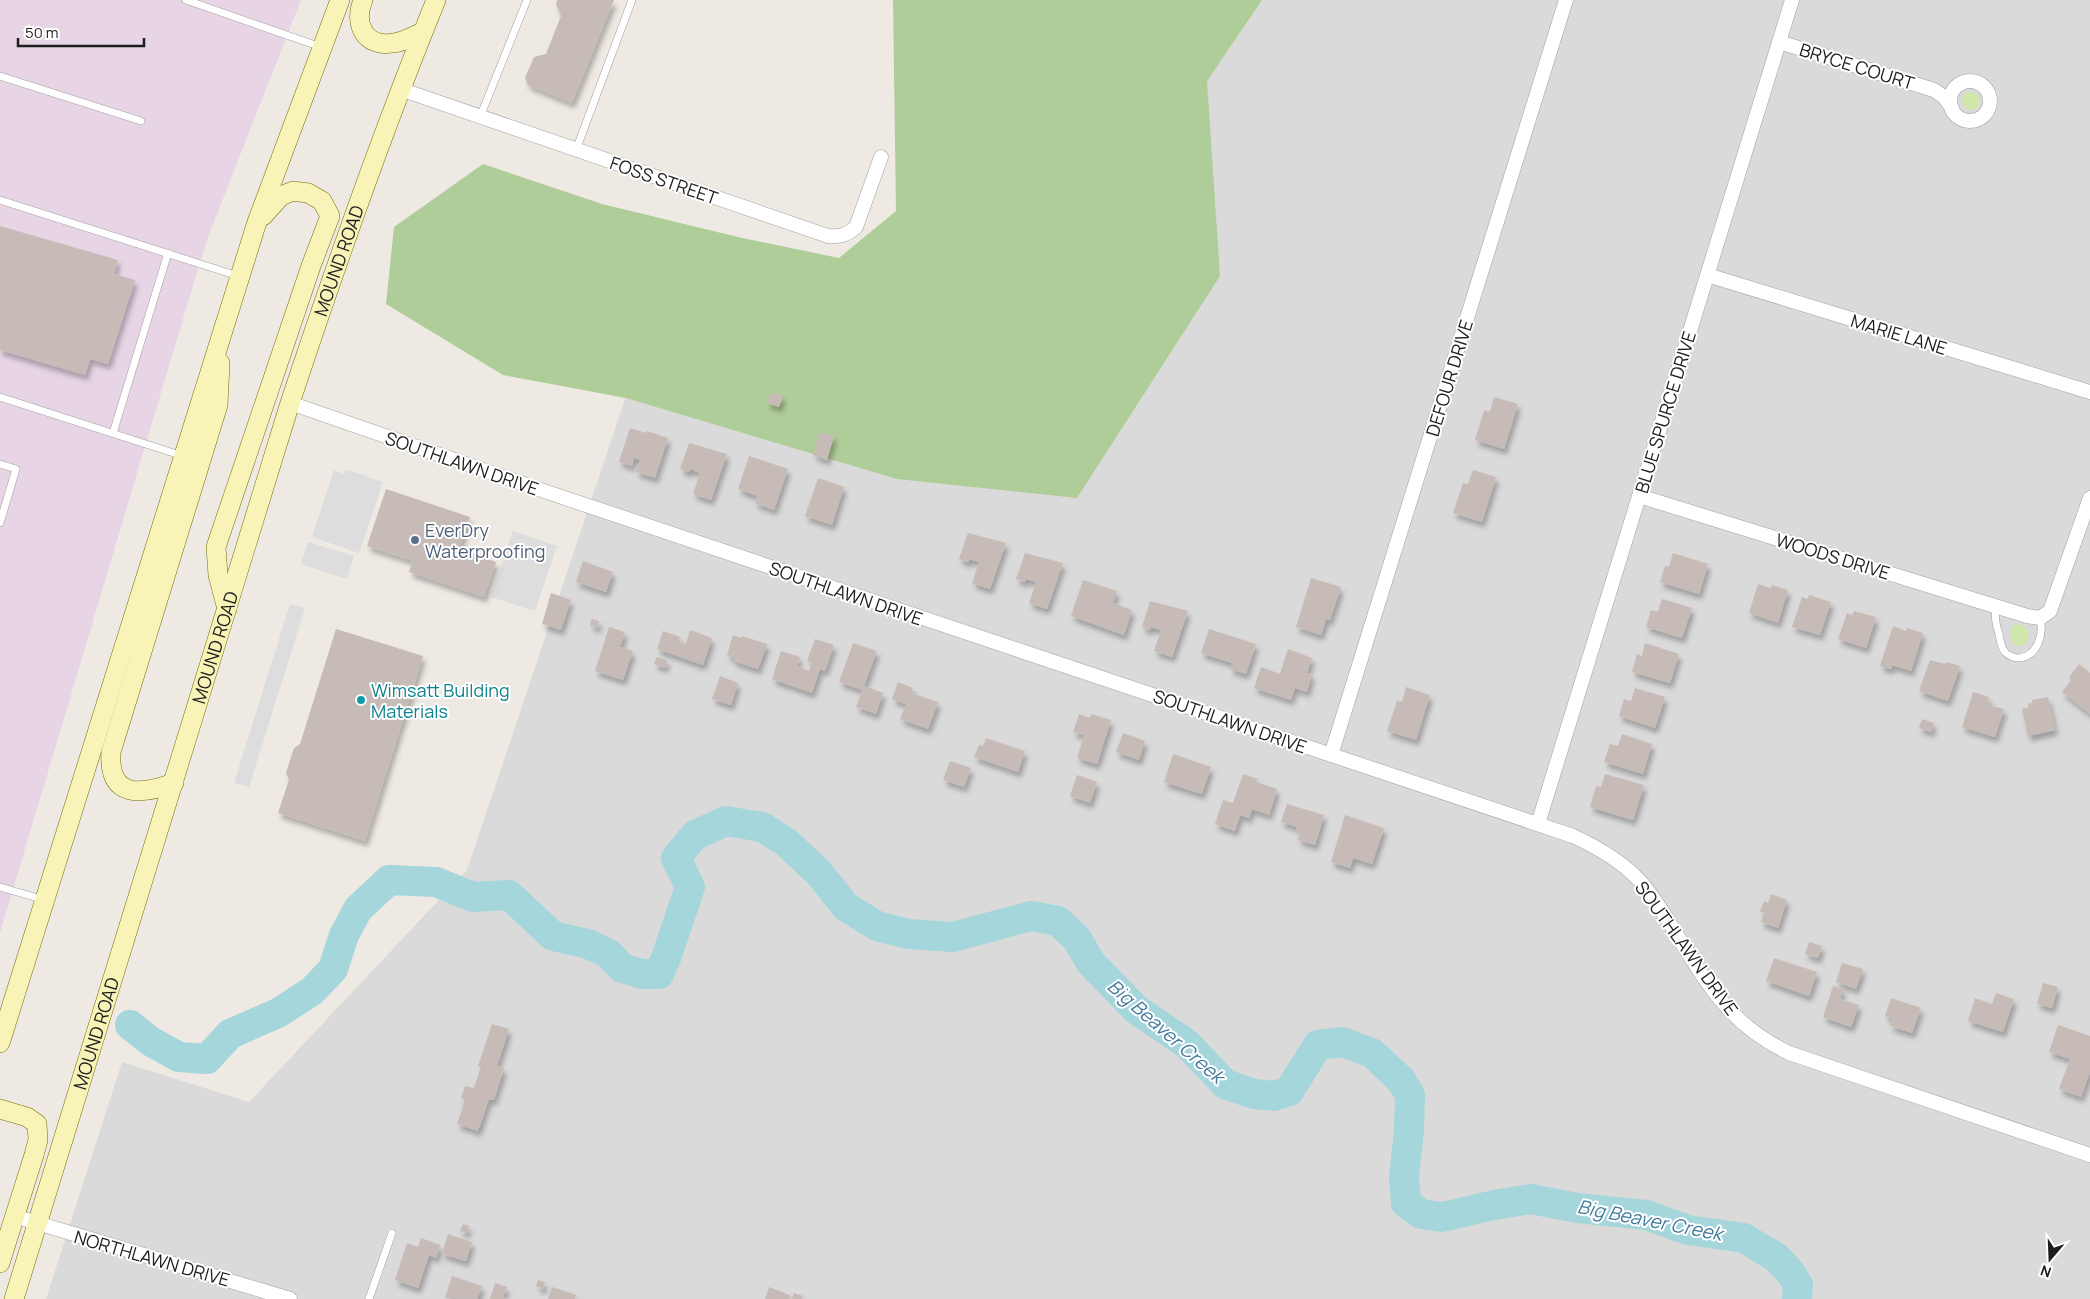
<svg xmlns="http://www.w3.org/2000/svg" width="2090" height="1299" font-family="Manrope,sans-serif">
<defs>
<filter id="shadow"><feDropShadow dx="3" dy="5.5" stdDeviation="2.5" flood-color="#0004"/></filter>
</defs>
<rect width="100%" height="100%" fill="#eee9e3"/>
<path fill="#dbdada" d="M1139,0H2090V1299H46L122,1062L249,1102L467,870L642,349L1013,462Z"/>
<path fill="#e7d5e6" d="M0,0H301L206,242L0,933Z"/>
<path fill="#d0e8a9" d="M1962 101a9 9 0 1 1 18 0a9 9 0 1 1-18 0Z
M2016,624L2024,626L2029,631L2027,641L2022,646H2016L2012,642L2011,631L2013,625Z"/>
<path fill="#afcd98" d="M893,0H1262L1207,81L1220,276L1077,498L897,479L626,398L503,375L386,304L394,227L483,164L602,204L742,238L839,258L896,211Z"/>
<path fill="#ddd" d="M345,469L383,482L359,553L312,537L334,470L344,474Z
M513,531L557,546L535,611L491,597Z
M308,542L354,556L347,579L301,564Z
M290,604L305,608L249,787L234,783Z"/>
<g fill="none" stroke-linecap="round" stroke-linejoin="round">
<path stroke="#a4d6db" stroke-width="30" d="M130,1025L150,1041L179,1057L207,1059L230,1034L278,1013L312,991L333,969L344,935L358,909L389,880L436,882L473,897L509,895L553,936L588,944L609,954L622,968L642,974H659L666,958L690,887L676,858L695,835L726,821L762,827L787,843L819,873L846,907L877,926L908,934L953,937L1031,916L1058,921L1077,939L1091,963L1137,1010L1187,1044L1225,1084L1254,1094L1274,1096L1289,1091L1318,1045L1342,1042L1372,1053L1401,1080L1410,1095L1409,1131L1404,1177L1406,1203L1421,1214L1442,1217L1494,1205L1531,1199L1577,1208L1646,1215L1688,1230L1744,1238L1777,1258L1791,1273L1798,1285L1797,1299"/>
</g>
<path fill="#c6bbb6" filter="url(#shadow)" d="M557,0H614L572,103L528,85L525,78L534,57L546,54L561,16L556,4Z
M0,226L118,260L114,274L135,280L108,364L90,359L85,375L0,350Z
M771,392L783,396L779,407L767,403Z
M1494,397L1518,404L1504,449L1475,440L1484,410L1490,412Z
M630,428L646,433L647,431L668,438L655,478L636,472L640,460L634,458L632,466L619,462Z
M820,432L834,436L827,460L813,455Z
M689,443L727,454L711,500L693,494L700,473L690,469L689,472L680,469Z
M749,456L788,469L774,510L755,503L757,496L738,489Z
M1473,470L1496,477L1482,522L1453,513L1463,483L1468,484Z
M818,478L844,487L832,525L805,516Z
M386,489L470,517L459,549L496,562L484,597L409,572L413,561L367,546Z
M968,533L1006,543L990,589L972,583L979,562L969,559L968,562L959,559Z
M1025,553L1063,563L1047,609L1029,603L1036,582L1026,579L1025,582L1016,579Z
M1673,553L1708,564L1699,594L1660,582L1665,566L1669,567Z
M583,561L613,572L606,592L576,582Z
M1311,578L1341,587L1330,620L1326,619L1321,635L1296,627Z
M1083,580L1117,591L1113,603L1132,610L1124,635L1071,616Z
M1758,584L1771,588L1772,585L1788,590L1778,623L1749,613Z
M551,593L571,600L561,630L542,624Z
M1809,595L1831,602L1820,635L1792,627L1802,597L1808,599Z
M1662,599L1692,608L1682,638L1646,627L1651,610L1658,612Z
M1150,601L1188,611L1172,657L1154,651L1161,630L1151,627L1150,630L1142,627Z
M1854,611L1876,617L1866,648L1838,639L1847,613L1852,615Z
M592,619L599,621L597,628L590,625Z
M1893,626L1906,631L1907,628L1923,633L1911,671L1892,665L1891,669L1880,666Z
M609,627L625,632L620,647L633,651L623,680L595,671Z
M336,629L423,656L365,841L278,813L289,780L286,773L294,748L300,744Z
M1209,629L1256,644L1246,674L1230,669L1232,663L1201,653Z
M690,630L712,638L703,665L657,649L663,631L680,637L678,641L686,644Z
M733,635L741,638L742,636L767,644L758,669L733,661L734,658L727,655Z
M815,639L834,645L825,671L820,669L812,693L772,679L781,651L800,657L797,666L809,671L812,662L807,661Z
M853,643L877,651L864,686L883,693L876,714L856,707L862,690L839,682Z
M1645,643L1679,654L1670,683L1632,672L1637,654L1642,656Z
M1288,649L1312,658L1307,673L1312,674L1307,692L1295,688L1291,700L1254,688L1261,667L1280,674Z
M657,657L667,660L665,668L654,664Z
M1930,660L1945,664L1946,662L1960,666L1948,701L1919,691Z
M2079,664L2090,673V714L2062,692L2071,680L2069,677Z
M720,676L738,683L731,705L712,699Z
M898,682L913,688L911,693L938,702L928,729L900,719L906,704L892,699Z
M1406,687L1430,695L1416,740L1387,731L1397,701L1402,702Z
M1635,688L1665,697L1655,728L1619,716L1624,699L1631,701Z
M1973,692L1989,697L1987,701L1992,703L1991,706L2004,709L1995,737L1962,727Z
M2048,697L2055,730L2028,736L2022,709L2029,707L2028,704L2032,703V700Z
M1079,714L1090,718L1091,714L1111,720L1097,764L1077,758L1084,735L1073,732Z
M1922,719L1934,723L1931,732L1919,728Z
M1123,733L1145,741L1139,760L1116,752Z
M1622,734L1652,744L1643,774L1604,762L1610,744L1618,746Z
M986,738L1025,751L1018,772L974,757L979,745L983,746Z
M1173,754L1211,767L1202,794L1164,782Z
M950,761L971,768L964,787L943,780Z
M1243,774L1258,779L1256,782L1277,789L1269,815L1252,809L1249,818L1240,815L1235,831L1215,824L1223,800L1233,803Z
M1605,774L1644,785L1633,820L1590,807L1596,786L1601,787Z
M1077,775L1097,782L1090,803L1070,796Z
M1287,804L1324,815L1315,845L1298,840L1300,833L1296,831L1297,827L1281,822Z
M1345,815L1384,828L1372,864L1353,858L1350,868L1331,862Z
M1771,894L1787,900L1778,928L1761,922L1764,913L1760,911L1764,901L1768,903Z
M1809,942L1822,946L1818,958L1805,954Z
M1774,958L1817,972L1809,996L1766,981Z
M1842,963L1863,969L1856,989L1836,982Z
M2043,983L2058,987L2052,1008L2037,1004Z
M1833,986L1843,989L1840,999L1859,1005L1851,1027L1823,1017Z
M1996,993L2014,999L2003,1032L1968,1021L1975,998L1992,1004Z
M1891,998L1921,1008L1912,1033L1890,1026L1893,1019L1885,1016Z
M492,1024L509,1029L497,1066L504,1068L494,1100L489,1099L478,1131L457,1124L465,1100L461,1098L465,1086L474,1088L481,1067L478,1066Z
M2058,1025L2090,1036V1072L2081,1097L2059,1089L2070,1059L2049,1052Z
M463,1224L469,1226L467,1233L460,1231Z
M448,1234L472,1242L466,1261L442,1254Z
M421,1238L440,1245L436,1258L429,1255L418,1288L395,1280L407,1243L418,1247Z
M452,1276L482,1286L477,1299L445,1298Z
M538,1280L545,1282L543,1289L536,1286Z
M495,1283L507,1287L503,1297L509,1299H490Z
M552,1287L576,1295L575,1299H548Z
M769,1287L790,1295L789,1299H765Z
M794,1293L803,1296L802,1299H792Z"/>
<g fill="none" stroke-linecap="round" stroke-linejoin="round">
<g stroke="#a1a1a1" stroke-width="8">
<path id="service" d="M186,0L321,47
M0,76L141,121
M480,117L527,0
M576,150L632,0
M0,200L238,276
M0,397L183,456
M113,433L168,253
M0,464L16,469L0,523
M1996,607C1994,616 1996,625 1999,634C2000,639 2001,648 2005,652C2008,656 2015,658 2019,658C2038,656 2044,634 2040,618
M0,887L45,900
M369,1299L392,1233"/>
</g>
<g stroke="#a1a1a1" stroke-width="15">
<path id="minor" d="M1779,42L1934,90L1944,97L1952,108
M1950 101a20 20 0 1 1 40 0a20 20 0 1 1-40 0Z
M400,89L828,236C840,237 847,235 856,227L881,157
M1707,275L2090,392
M290,403L547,492L1573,836C1597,847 1620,860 1639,880C1652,894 1662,911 1672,927C1707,983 1727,1023 1789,1053L2090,1155
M1639,496L2027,616L2040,618L2050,611L2090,498
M1331,755L1566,0
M1538,824L1792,0
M14,1216L290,1299"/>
</g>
<g stroke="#726f06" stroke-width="20">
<g id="secondary">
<path d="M363,0C353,24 365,48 393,43C404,42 413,36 423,32"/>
<path d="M227,609L218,575L216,547L311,266L330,216L322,201L308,193L293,191L281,196L263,216"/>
<path d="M174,783C141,795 108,799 111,752L218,405L220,363"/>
<path d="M0,1043L257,222L340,0"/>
<path d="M0,1109L27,1117L37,1124L38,1140L34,1155L0,1263"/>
<path id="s1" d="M14,1299L290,403C335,267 382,133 436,0"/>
</g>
</g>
<use href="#service" stroke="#fff" stroke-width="7"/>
<use href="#minor" stroke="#fff" stroke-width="14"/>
<use href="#secondary" stroke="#f8f3b7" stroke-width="19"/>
</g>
<circle fill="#5c6f8a" stroke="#fff" stroke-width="2" cx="415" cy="540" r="5"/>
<circle fill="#0f9aa8" stroke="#fff" stroke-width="2" cx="361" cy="700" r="5"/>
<g text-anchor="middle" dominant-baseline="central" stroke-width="4" stroke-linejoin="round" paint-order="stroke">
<g font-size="18" fill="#1d1d1d" stroke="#fff">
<text transform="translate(1857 66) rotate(17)">BRYCE COURT</text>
<text transform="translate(664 180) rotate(19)">FOSS STREET</text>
<text stroke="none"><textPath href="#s1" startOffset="1088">MOUND ROAD</textPath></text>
<text transform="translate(1899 334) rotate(17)">MARIE LANE</text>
<text transform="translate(1449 378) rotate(-73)">DEFOUR DRIVE</text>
<text transform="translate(1665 412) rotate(-73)">BLUE SPURCE DRIVE</text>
<text transform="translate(462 463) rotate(19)">SOUTHLAWN DRIVE</text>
<text transform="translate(1833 556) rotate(17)">WOODS DRIVE</text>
<text transform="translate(846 593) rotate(19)">SOUTHLAWN DRIVE</text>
<text stroke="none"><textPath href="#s1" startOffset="682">MOUND ROAD</textPath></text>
<text transform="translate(1230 721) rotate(19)">SOUTHLAWN DRIVE</text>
<text transform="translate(1687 948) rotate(54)">SOUTHLAWN DRIVE</text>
<text stroke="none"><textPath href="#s1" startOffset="278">MOUND ROAD</textPath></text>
<text transform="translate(152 1258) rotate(16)">NORTHLAWN DRIVE</text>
</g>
<g font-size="18" fill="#4e5e75" stroke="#fff" text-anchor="start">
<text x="425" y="530">EverDry<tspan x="425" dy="21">Waterproofing</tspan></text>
</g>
<g font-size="18" fill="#0d838f" stroke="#fff" text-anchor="start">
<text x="371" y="690">Wimsatt Building<tspan x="371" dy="21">Materials</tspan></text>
</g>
<g font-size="19" font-style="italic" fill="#457c9c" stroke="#fff">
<text transform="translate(1166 1031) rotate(41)">Big Beaver Creek</text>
<text transform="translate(1650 1220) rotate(11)">Big Beaver Creek</text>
</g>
</g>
<g transform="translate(2050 1259) rotate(199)" stroke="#ffffff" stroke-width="4" paint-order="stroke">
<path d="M0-4L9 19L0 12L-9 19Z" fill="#1d1d1d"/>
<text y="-8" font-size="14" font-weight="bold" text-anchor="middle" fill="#1d1d1d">N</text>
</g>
<path d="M18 38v8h126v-8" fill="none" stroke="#1d1d1d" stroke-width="2.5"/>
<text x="25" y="38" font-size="15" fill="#1d1d1d" stroke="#ffffff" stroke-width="4" paint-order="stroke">50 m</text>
</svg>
